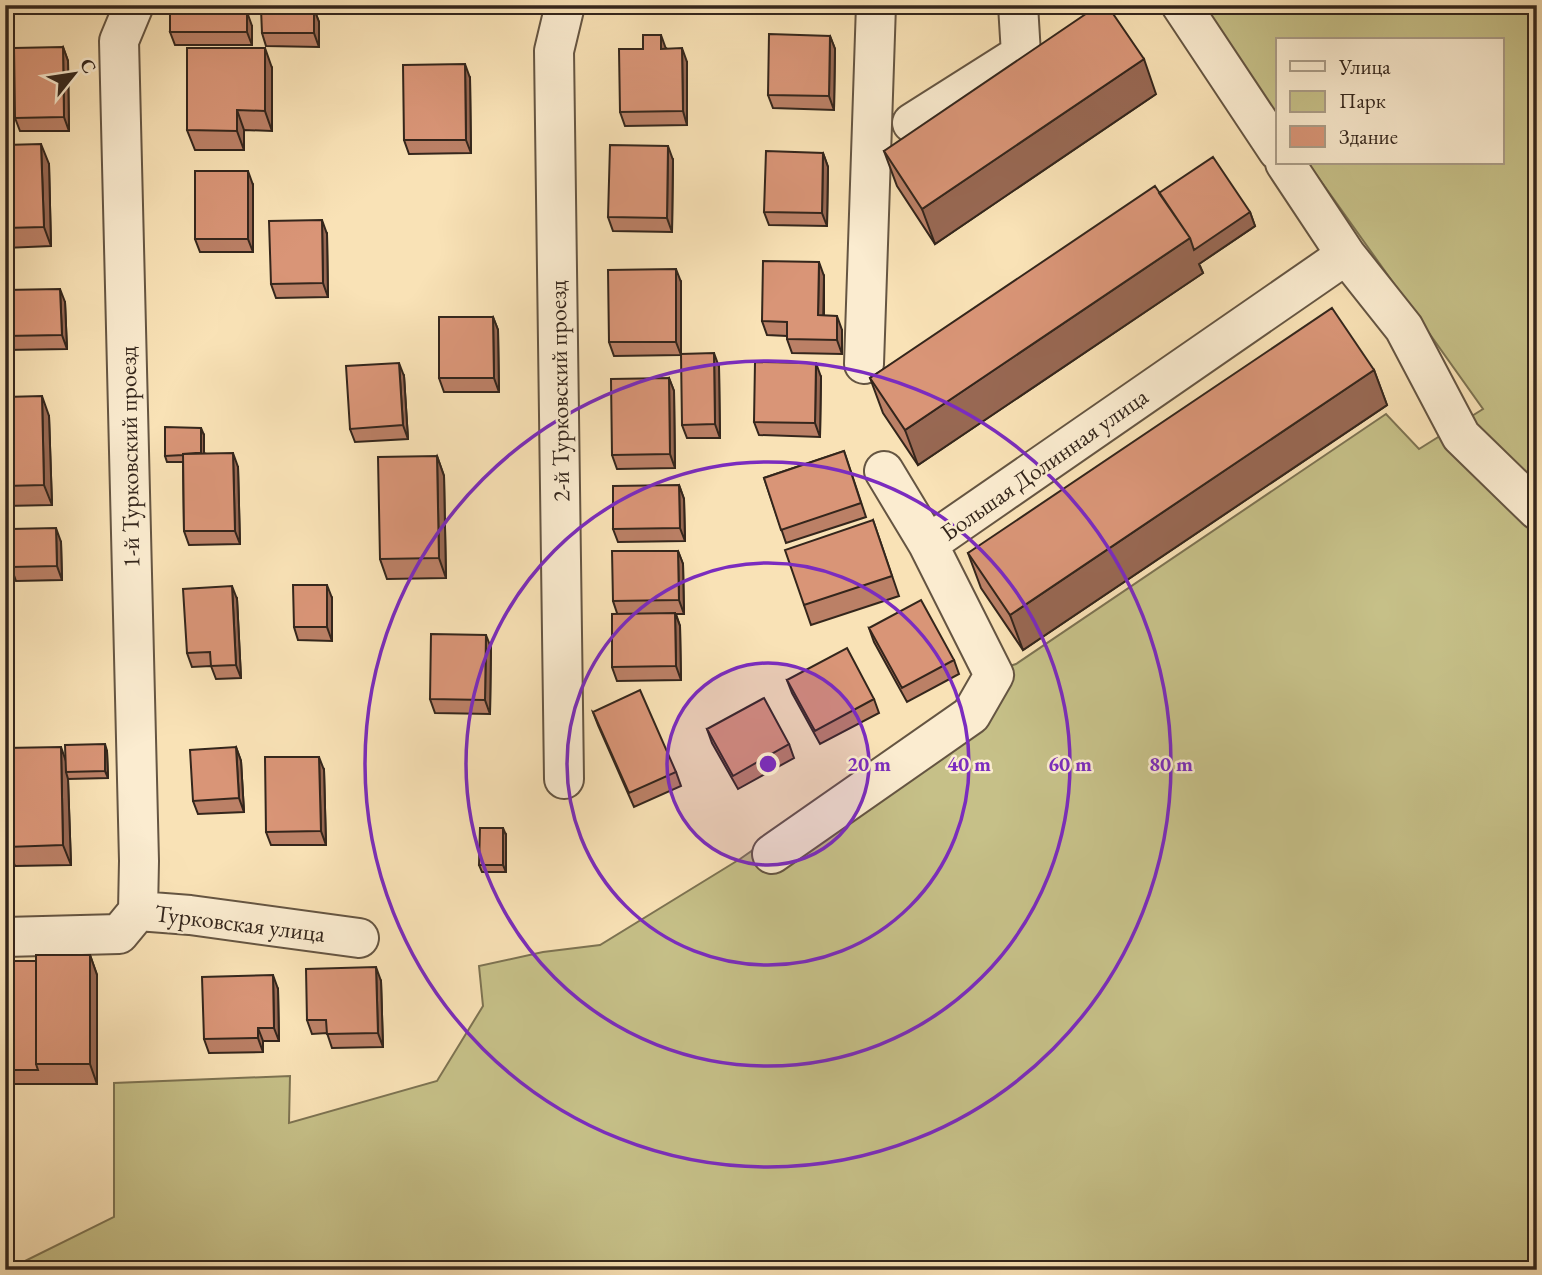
<svg xmlns="http://www.w3.org/2000/svg" width="1542" height="1275" font-family="'EB Garamond',serif">
<rect width="100%" height="100%" fill="#f9e2b6"/>
<filter id="stains"><feTurbulence type="fractalNoise" baseFrequency=".00286" numOctaves="4"/><feColorMatrix values="0 0 0 0 .2 0 0 0 0 .09 0 0 0 0 .02 0 0 0 .5 -.17"/></filter>
<radialGradient id="worn" r=".72"><stop offset=".6" stop-color="#630" stop-opacity="0"/><stop offset="1" stop-color="#630" stop-opacity=".3"/></radialGradient>
<path fill="#c6c088" stroke="#7d7352" stroke-width="2" d="M1196,5H1537V1270H5V1268L17,1265L114,1217V1083L290,1076L289,1123L437,1081L483,1006L479,966L543,952L600,945L740,859L957,708L977,676L1016,664L1386,414L1419,449L1483,409L1308,163H1502V40H1278V120Z"/>
<g fill="none" stroke-linecap="round" stroke-linejoin="round">
<g stroke="#655542" stroke-width="42">
<path id="minor" d="M134,5L119,41L139,861L138,911
M1181,5L1278,151
M912,123L1021,54L1018,5
M1285,163L1346,255L1404,328L1461,436L1537,510
M864,364L876,5
M928,544L1346,255
M564,779L554,51L565,5
M772,854L971,715L994,675L928,544L884,471
M138,911L190,915L359,938
M5,937L119,934L138,911"/>
</g>
<use href="#minor" stroke="#fbecd0" stroke-width="38"/>
</g>
<path fill="#bb8066" stroke="#34261c" stroke-width="2" d="M314,9L319,22V47L266,46L262,33Z
M252,26V45H175L170,32Z
M830,36L835,49L834,110L773,108L768,95Z
M63,47L68,61L69,131H20L15,118Z
M666,48L687,62V125L625,126L620,112Z
M272,68V131L244,130V150H195L187,130Z
M470,78L471,153L409,154L404,140Z
M1156,94L935,244L897,186L884,151Z
M5,145L49,164L51,246L5,248Z
M823,153L828,167L827,226L769,225L764,212Z
M673,160L672,232L613,231L608,217Z
M253,185V252H200L195,239Z
M1159,193L1250,212L1255,226L1199,264L1203,273L918,465L883,413L870,378Z
M327,234L328,297L276,298L271,284Z
M824,276V316L842,330V354L792,353L787,339V336L767,335L762,321Z
M681,282V355L614,356L609,342Z
M5,290L65,302L67,349L5,350Z
M493,317L498,330L499,392H444L439,378Z
M719,367L720,438H687L682,425Z
M1374,370L1387,405L1023,650L981,588L968,553Z
M404,376L408,439L355,442L350,429Z
M821,377L820,437L759,435L754,422Z
M669,378L674,391L675,468L617,469L612,455Z
M5,397L49,416L52,505L5,506Z
M204,435V453L238,467L240,544L189,545L184,531L183,462H167L165,456Z
M844,451L866,517L786,543L764,478Z
M437,456L444,476L446,578L387,579L380,559Z
M679,485L684,499L685,541L618,542L613,529Z
M873,520L899,596L811,625L804,605Z
M61,542L62,580L16,581L11,567Z
M678,551L683,564L684,614H676L680,626L681,680L617,681L612,667L617,613L613,601Z
M5,591L10,604L9,647H5Z
M332,598V641L298,640L294,627Z
M237,599L241,678L216,679L211,666L192,667L187,653Z
M869,628L954,660L959,674L907,702L874,642Z
M491,648L490,714L435,713L430,699Z
M787,680L874,699L879,713L820,744L792,693Z
M593,712L676,772L681,786L634,807L598,725Z
M707,729L789,744L794,758L738,789L712,743Z
M236,747L241,761L244,812L198,814L193,801Z
M107,751L108,778L68,779L71,865L15,866L7,847V829H5V782L65,760Z
M324,770L326,845H271L266,832Z
M506,835V872H482L479,865Z
M90,955L97,975V1084H5V961H36Z
M381,981L383,1047L332,1048L327,1033L312,1034L307,1020Z
M278,989L279,1041H263V1052L209,1053L204,1039Z"/>
<path fill="#986853" stroke="#34261c" stroke-width="2" d="M314,9L319,22V47L314,33Z
M247,12L252,26V45L247,32Z
M661,35L666,49H661Z
M830,36L835,49L834,110L829,96Z
M63,47L68,61L69,131L64,117Z
M265,48L272,68V131L265,111Z
M682,48L687,62V125L683,111Z
M1144,59L1156,94L935,244L922,209Z
M465,64L470,78L471,153L466,140Z
M237,110L244,130V150L237,131Z
M41,144L49,164L51,246L44,227Z
M668,146L673,160L672,232L667,218Z
M823,153L828,167L827,226L822,213Z
M248,171L253,185V252L248,239Z
M1250,212L1255,226L1199,264L1203,273L918,465L905,430L1190,238Z
M322,220L327,234L328,297L323,283Z
M819,262L824,276L823,329L818,315Z
M676,269L681,282V355L676,342Z
M60,289L65,302L67,349L62,335Z
M837,316L842,330V354L837,340Z
M493,317L498,330L499,392L494,378Z
M714,353L719,367L720,438L715,424Z
M399,363L404,376L408,439L403,425Z
M816,363L821,377L820,437L815,423Z
M1374,370L1387,405L1023,650L1010,615Z
M669,378L674,391L675,468L670,454Z
M42,396L49,416L52,505L44,485Z
M201,428L204,435V462L201,455Z
M233,453L238,467L240,544L235,531Z
M437,456L444,476L446,578L439,558Z
M679,485L684,499L685,541L680,528Z
M56,528L61,542L62,580L57,566Z
M678,551L683,564L684,614L679,600Z
M327,585L332,598V641L327,627Z
M232,586L237,599L241,678L236,665Z
M5,591L10,604L9,647L5,637Z
M675,613L680,626L681,680L676,666Z
M486,635L491,648L490,714L485,700Z
M105,744L107,751L108,778L105,771Z
M61,747L68,767L66,772L68,779L71,865L63,845Z
M236,747L241,761L244,812L239,798Z
M319,757L324,770L326,845L321,831Z
M503,828L506,835V872L503,865Z
M90,955L97,975V1084L90,1064Z
M376,967L381,981L383,1047L378,1033Z
M273,975L278,989L279,1041L274,1028Z
M258,1028L263,1041V1052L258,1038Z"/>
<path fill="#d99577" stroke="#34261c" stroke-width="2" d="M1099,5H1107L1144,59L922,209L884,151Z
M261,9H314V33H262Z
M170,12H247V32H170Z
M769,34L830,36L829,96L768,95Z
M643,35H661V49L682,48L683,111L620,112L619,49H643Z
M63,47L64,117L15,118L14,48Z
M187,48H265V111L237,110V131L187,130Z
M465,64L466,140H404L403,65Z
M41,144L44,227L5,228V145Z
M610,145L668,146L667,218L608,217Z
M766,151L823,153L822,213L764,212Z
M1213,157L1250,212L1194,250L1190,238L1159,193Z
M195,171H248V239H195Z
M1155,186L1190,238L905,430L870,378Z
M322,220L323,283L271,284L269,221Z
M763,261L819,262L818,315L837,316V340L787,339V322L762,321Z
M676,269V342H609L608,270Z
M60,289L62,335L5,336V290Z
M1332,308L1374,370L1010,615L968,553Z
M439,317H493L494,378H439Z
M714,353L715,424L682,425L681,354Z
M755,362L816,363L815,423L754,422Z
M399,363L403,425L350,429L346,366Z
M669,378L670,454L612,455L611,379Z
M42,396L44,485L5,486V397Z
M165,427L201,428V453L183,454V455L165,456Z
M844,451L861,503L781,530L764,478Z
M233,453L235,531H184L183,454Z
M437,456L439,558L380,559L378,457Z
M679,485L680,528L613,529V486Z
M873,520L892,576L804,605L785,550Z
M56,528L57,566L11,567V529Z
M612,551H678L679,600L613,601Z
M293,585H327V627H294Z
M232,586L236,665L211,666L210,652L187,653L183,589Z
M921,600L954,660L902,688L869,628Z
M675,613L676,666L612,667V614Z
M431,634L486,635L485,700L430,699Z
M847,648L874,699L815,731L787,680Z
M640,690L676,772L629,793L593,712Z
M764,698L789,744L733,776L707,729Z
M105,744V771L66,772L65,745Z
M61,747L63,845L7,847L5,809V748Z
M236,747L239,798L193,801L190,750Z
M265,757H319L321,831L266,832Z
M480,828H503V865H479Z
M36,955H90V1064H36Z
M5,961H36V1064L38,1070H5Z
M376,967L378,1033L327,1034L326,1020H307L306,969Z
M273,975L274,1028H258V1038L204,1039L202,977Z"/>
<circle cx="768" cy="764" r="101" fill="#7b2cbf" fill-opacity=".12"/>
<g fill="none" stroke="#7b2cbf" stroke-width="3.5">
<circle cx="768" cy="764" r="101"/>
<circle cx="768" cy="764" r="201"/>
<circle cx="768" cy="764" r="302"/>
<circle cx="768" cy="764" r="403"/>
</g>
<g text-anchor="middle" dominant-baseline="central" stroke-width="5" stroke-linejoin="round" paint-order="stroke">
<g font-size="24" fill="#34261c" stroke="#fbecd0">
<text transform="translate(559 391) rotate(-91)">2-й Турковский проезд</text>
<text transform="translate(129 457) rotate(-91)">1-й Турковский проезд</text>
<text transform="translate(1044 464) rotate(-35)">Большая Долинная улица</text>
<text transform="translate(240 923) rotate(7)">Турковская улица</text>
</g>
</g>
<circle cx="768" cy="764" r="10" fill="#7b2cbf" stroke="#fbecd0" stroke-width="3.5"/>
<g font-size="21" text-anchor="middle" font-weight="bold" fill="#7b2cbf" stroke="#fbecd0" stroke-width="5" stroke-linejoin="round" paint-order="stroke">
<text x="869" y="771">20 m</text>
<text x="969" y="771">40 m</text>
<text x="1070" y="771">60 m</text>
<text x="1171" y="771">80 m</text>
</g>
<rect width="1542" height="1275" fill="none" stroke="#f9e2b6" stroke-width="28"/>
<rect x="7" y="7" width="1528" height="1261" fill="none" stroke="#34261c" stroke-width="3.5"/>
<rect x="14" y="14" width="1514" height="1247" fill="none" stroke="#34261c" stroke-width="2"/>
<rect x="1276" y="38" width="228" height="126" fill="#fbecd0" stroke="#ab9d88" stroke-width="2"/>
<rect x="1290" y="61" width="35" height="10" fill="#fbecd0" stroke="#ab9d88" stroke-width="2"/>
<text x="1339" y="74" font-size="21" fill="#34261c">Улица</text>
<rect x="1290" y="91" width="35" height="21" fill="#c6c088" stroke="#ab9d88" stroke-width="2"/>
<text x="1339" y="108" font-size="21" fill="#34261c">Парк</text>
<rect x="1290" y="126" width="35" height="21" fill="#d99577" stroke="#ab9d88" stroke-width="2"/>
<text x="1339" y="144" font-size="21" fill="#34261c">Здание</text>
<g transform="translate(74 74) rotate(60)" stroke="#fbecd0" stroke-width="5" paint-order="stroke">
<path d="M0-5L12 26L0 18L-12 26Z" fill="#34261c"/>
<text y="-10" font-size="19" font-weight="bold" text-anchor="middle" fill="#34261c">С</text>
</g>
<rect width="100%" height="100%" filter="url(#stains)"/>
<rect width="100%" height="100%" fill="url(#worn)"/>
</svg>
